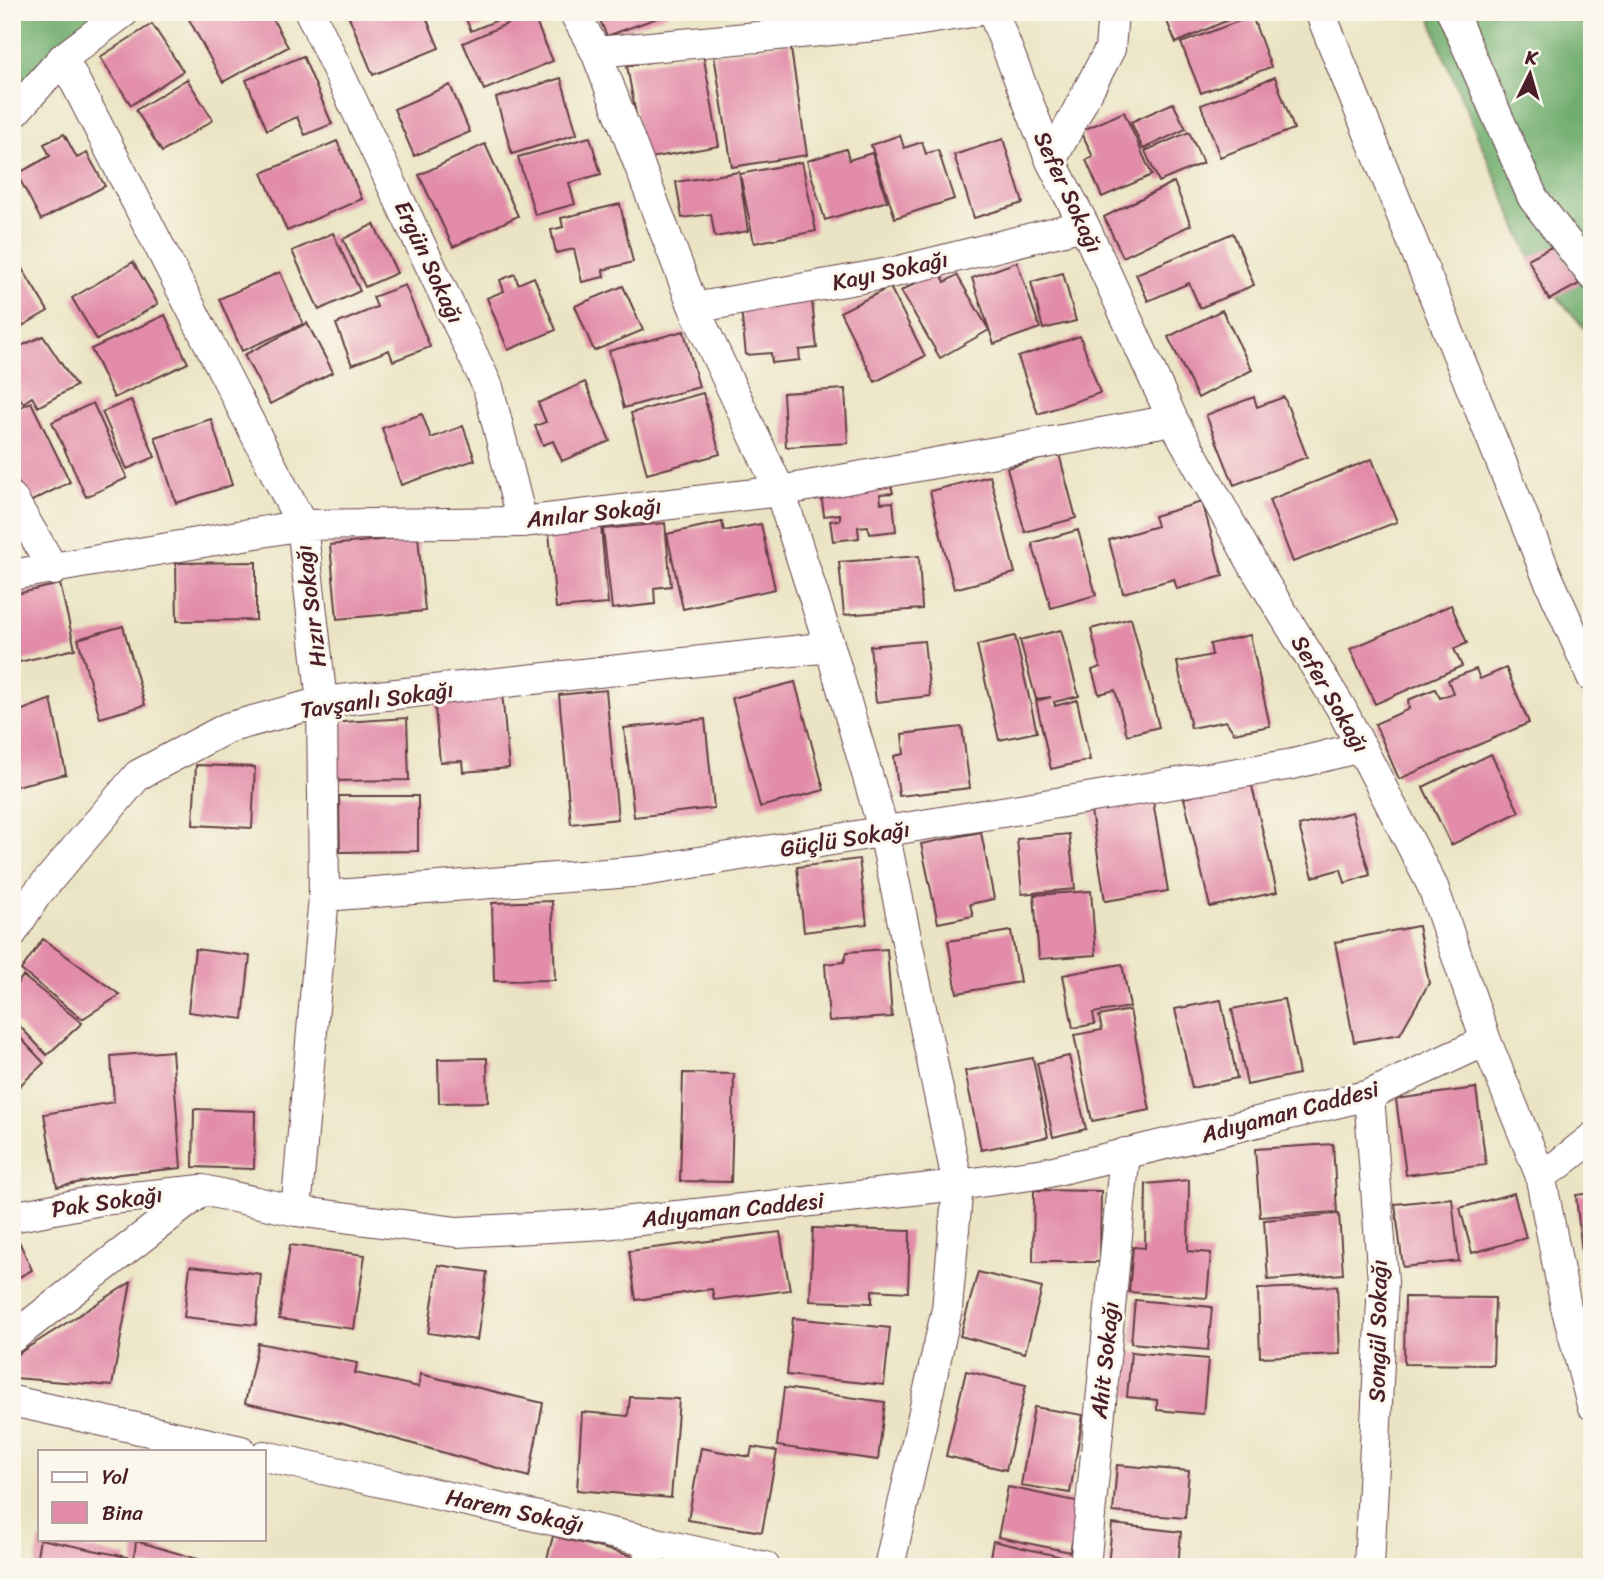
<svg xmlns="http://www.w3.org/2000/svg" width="1604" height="1579" font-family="Sriracha,sans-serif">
<rect width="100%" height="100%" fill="#fbf7ec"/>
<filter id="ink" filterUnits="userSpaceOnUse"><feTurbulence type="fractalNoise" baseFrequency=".0143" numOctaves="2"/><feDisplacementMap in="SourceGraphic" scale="14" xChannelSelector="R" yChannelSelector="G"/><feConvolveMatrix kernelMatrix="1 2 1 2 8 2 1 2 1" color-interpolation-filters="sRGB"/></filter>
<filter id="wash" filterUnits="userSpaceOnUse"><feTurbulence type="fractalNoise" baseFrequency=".00686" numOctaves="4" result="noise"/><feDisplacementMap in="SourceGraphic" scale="28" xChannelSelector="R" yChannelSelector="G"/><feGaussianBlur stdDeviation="1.57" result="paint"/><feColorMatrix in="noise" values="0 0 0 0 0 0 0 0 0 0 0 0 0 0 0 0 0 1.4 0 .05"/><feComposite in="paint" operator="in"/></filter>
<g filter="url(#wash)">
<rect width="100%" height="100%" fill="#ebe4c4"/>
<path fill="#71ad6e" stroke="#5e664c" stroke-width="2" d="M12,12H108L12,107Z
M1429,12H1592V337L1536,272L1441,50Z"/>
<g id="blocks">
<path fill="#e28ca9" d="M185,12H269L288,47L223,82Z
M347,12H424L439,48L373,75Z
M463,12H518L471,31Z
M596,12H671V13L607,36Z
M1163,12H1246L1176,43Z
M532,13L553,61L484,90L463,43Z
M1252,16L1271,67L1201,93L1181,43Z
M152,24L183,71L131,105L100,57Z
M790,43L807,155L732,167L714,55Z
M703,53L719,146L644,159L627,66Z
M303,56L332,124L305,135L297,117L267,130L246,80Z
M1275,77L1294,129L1220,157L1201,105Z
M561,78L577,134L512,154L496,98Z
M187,79L213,120L162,152L136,110Z
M450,85L470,132L414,156L394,109Z
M1173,103L1186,129L1143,149L1131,122Z
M1124,112L1152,175L1102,197L1086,160L1093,157L1081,131Z
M1189,132L1203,163L1159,182L1145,151Z
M64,134L77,158L87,153L105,186L41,220L17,174L50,156L44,144Z
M900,135L904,148L922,142L926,154L938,150L954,199L895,218L871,145Z
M590,137L601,174L569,183L575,204L535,215L518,157Z
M1003,139L1023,203L974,218L954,155Z
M337,141L362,199L287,231L262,173Z
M485,144L518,216L453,247L419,175Z
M846,149L849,160L872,153L887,201L825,220L807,161Z
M802,162L816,231L754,243L740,174Z
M739,172L748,231L715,237L711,214L682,218L676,182Z
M1174,182L1191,225L1123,257L1104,217Z
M620,204L633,262L603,270L604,277L582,282L574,249L556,253L551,230L563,227L561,218Z
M374,224L397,273L365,287L343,239Z
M333,233L360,291L319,310L292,251Z
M1233,233L1254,285L1200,308L1189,283L1148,301L1136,274Z
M1557,244L1579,284L1549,300L1528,259Z
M12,252L48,311L12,332Z
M133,262L158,304L97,340L72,298Z
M1017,262L1040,328L994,344L972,278Z
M939,270L945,282L957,275L989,330L940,358L901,291Z
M280,272L303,324L242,351L219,299Z
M1063,273L1076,321L1043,329L1031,282Z
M515,274L518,284L534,277L556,330L508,350L487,298L504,291L500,280Z
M405,285L430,347L393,361L389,350L352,365L336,324L377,307L373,297Z
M623,286L643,330L594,351L575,306Z
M890,287L925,356L875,382L840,312Z
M812,301L817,348L799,350L800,360L772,363L771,353L746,355L741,309Z
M1222,310L1252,370L1198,398L1168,337Z
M165,315L188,363L114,398L91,349Z
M307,323L333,372L270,404L244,355Z
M684,331L699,387L624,408L609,351Z
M43,336L76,386L38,407L32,397L23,403L12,384V350Z
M1080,336L1100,393L1038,414L1018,357Z
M585,382L610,441L562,461L553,441L543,445L535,426L546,422L538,403Z
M845,389L848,443L786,447L783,393Z
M703,393L720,454L647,474L631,413Z
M1254,397L1257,407L1284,397L1307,457L1234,485L1206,415Z
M131,400L155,457L127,469L102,412Z
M31,402L70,482L28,503L12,470V411Z
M93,403L127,478L86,497L52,422Z
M422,414L431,438L463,426L475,460L401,485L382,428Z
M211,419L232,485L176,503L155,437Z
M1059,454L1076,518L1025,532L1007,468Z
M1372,459L1397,522L1293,562L1269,500Z
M990,476L1015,573L954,589L930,491Z
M891,485L893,493L880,494L881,503L893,502L896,531L870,534L868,526L858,527L859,538L833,541L830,521L840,520V514L824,516L821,493Z
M1202,502L1223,576L1177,589L1174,579L1123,593L1109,540L1157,526L1154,516Z
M722,522L724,531L761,524L775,589L683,609L667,534Z
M665,523L671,586L654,588L655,604L612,609L603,529Z
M601,527L608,604L556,608L549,532Z
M1078,530L1096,595L1051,608L1032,543Z
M418,536L425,611L337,619L330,545Z
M919,556L922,609L844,615L839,562Z
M256,562V620L177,621L176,563Z
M60,584L75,649L15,663L12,595Z
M1451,605L1467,643L1454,649L1462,666L1375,704L1350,649Z
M1131,618L1159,727L1127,735L1115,690L1099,694L1092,670L1100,667L1091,629Z
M123,626L145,705L100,718L78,639Z
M1061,630L1079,696L1054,702L1055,706L1077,700L1090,760L1051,769L1036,701L1051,697L1036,699L1020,640Z
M1250,635L1270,726L1234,733L1226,721L1191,728L1177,662L1212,655L1210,644Z
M1015,636L1037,732L999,740L977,645Z
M924,641L930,696L876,702L870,646Z
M1506,668L1529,723L1399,779L1375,724L1409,709L1408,700L1435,689L1440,698L1453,693L1448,680L1476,669L1480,679Z
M795,682L824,790L760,807L732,698Z
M606,690L618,819L571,824L559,695Z
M502,692L509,768L463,772L462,761L440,762L434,697Z
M51,699L66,774L12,787V714Z
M407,718L409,780L330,781L328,723Z
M705,719L714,808L634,817L624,728Z
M962,727L970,788L899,796L894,756L904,754L902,734Z
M1491,754L1519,812L1451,845L1423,787Z
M196,765L255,767L252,828L193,825Z
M1251,782L1277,892L1210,907L1184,798Z
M339,796H418V851L340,852Z
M1153,801L1168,891L1105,901L1091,811Z
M1352,812L1370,875L1345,883L1341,869L1313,877L1299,826Z
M981,832L994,899L970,904L973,916L938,923L921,844Z
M1069,834L1075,889L1022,894L1017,839Z
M859,859L867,924L804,932L797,867Z
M1091,891L1096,955L1039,959L1034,895Z
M552,901L555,980L494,981L492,903Z
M1418,926L1429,983L1400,1034L1354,1042L1335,942Z
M1011,931L1020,982L957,993L948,941Z
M43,939L120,995L82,1019L21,970Z
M195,949L250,956L243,1019L188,1012Z
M887,949L892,1017L829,1021L825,964L844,962L847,952Z
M1122,964L1130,1007L1093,1013L1095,1024L1073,1028L1063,975Z
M23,976L82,1023L47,1055L12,1018V990Z
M1284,999L1299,1074L1247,1085L1232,1009Z
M1221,1000L1237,1078L1192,1088L1175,1009Z
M1130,1010L1150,1110L1092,1121L1074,1035L1102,1030L1099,1016Z
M12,1029L44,1063L16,1089L12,1085Z
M172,1051L181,1168L120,1174L57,1187L44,1114L114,1102L111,1056Z
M1069,1056L1086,1129L1053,1137L1037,1063Z
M487,1058L488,1102L439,1103L438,1059Z
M1033,1058L1048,1137L981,1150L965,1071Z
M683,1073L734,1074L731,1182L680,1181Z
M1476,1088L1486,1165L1406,1175L1396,1099Z
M194,1109L255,1111L254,1169L193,1167Z
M1333,1144L1337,1212L1260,1217L1255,1149Z
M1189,1180L1188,1251L1211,1253L1207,1298L1129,1292L1133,1247L1145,1248L1146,1184Z
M1034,1190L1101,1191L1100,1262H1033Z
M1514,1193L1526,1238L1472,1253L1460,1208Z
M1592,1193V1294H1586L1576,1195Z
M1452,1198L1459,1261L1403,1267L1395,1204Z
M1339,1214L1343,1274L1268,1280L1264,1220Z
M12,1226L32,1270L12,1281Z
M813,1228L910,1231L908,1292L872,1290V1303L810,1301Z
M780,1232L790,1290L714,1300L712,1289L636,1300L629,1251Z
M290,1245L365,1255L354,1329L279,1319Z
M438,1265L487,1272L477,1340L428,1333Z
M190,1266L261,1274L256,1325L184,1317Z
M978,1272L1042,1288L1025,1353L960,1336Z
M131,1282L112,1386L15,1378L13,1357Z
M1337,1286L1340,1354L1260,1357L1258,1289Z
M1405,1297L1495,1298L1493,1365L1404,1364Z
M1135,1300L1212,1307L1208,1350L1131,1343Z
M793,1318L890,1328L884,1385L787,1375Z
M258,1343L357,1363L355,1373L419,1387L420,1374L543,1403L529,1477L343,1424L245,1403Z
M1131,1352L1208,1359L1203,1414L1157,1410V1400L1127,1397Z
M966,1371L1026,1385L1006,1470L946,1456Z
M784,1388L885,1402L878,1460L777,1446Z
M630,1397L679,1399L671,1498L577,1490L582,1412L628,1416Z
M1034,1407L1083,1415L1070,1493L1021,1485Z
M752,1447L777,1451L762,1532L688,1520L701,1448L750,1457Z
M1117,1465L1189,1471L1185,1518L1113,1512Z
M1008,1487L1080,1502L1070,1552L998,1537Z
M1112,1524L1181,1532L1178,1567H1108Z
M553,1536L633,1556L631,1567H545Z
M40,1539L127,1557L125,1567H35Z
M136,1541L201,1560L200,1567H133Z
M993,1541L1075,1560L1073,1567H988Z"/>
</g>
</g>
<g filter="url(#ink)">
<use href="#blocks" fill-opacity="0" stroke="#623d42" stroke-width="2"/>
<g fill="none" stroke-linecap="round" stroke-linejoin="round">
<g stroke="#623d42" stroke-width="32">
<path id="minor" d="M310,12L488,387L522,522
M574,12L596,52L694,308L780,491L830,647L884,832L958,1185L947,1309L889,1567
M993,12L1051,161L1084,225L1173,420L1255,568L1341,708L1433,887L1486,1041L1540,1174L1566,1307L1592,1405
M1320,12L1545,571L1592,677
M1452,12L1533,198L1592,275
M596,52L896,24L972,12
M63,58L302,525L322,702L324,896L296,1211
M12,115L63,58L124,12
M1051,161L1110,49L1113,12
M694,308L895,272L1084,225
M12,498L54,570
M12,575L302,525L522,522L780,491L1173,420
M324,896L644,871L1293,764L1361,747
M12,933L36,895L138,775L227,728L322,702L830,647
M1369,1095L1383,1281L1369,1567
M1540,1174L1558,1165L1592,1138
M12,1217L101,1200L202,1190
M12,1338L203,1190L296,1211L457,1232L604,1224L958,1185L1045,1173L1369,1095L1486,1041
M12,1401L241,1451
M264,1456L765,1567
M647,1567L651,1541
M1085,1567L1125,1153"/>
</g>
<use href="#minor" stroke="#fff" stroke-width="30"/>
</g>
</g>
<g text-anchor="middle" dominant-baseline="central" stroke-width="6" stroke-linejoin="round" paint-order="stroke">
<g font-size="23" fill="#4a1f2b" stroke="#fbf7ec">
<text transform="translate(1068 192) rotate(65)">Sefer Sokağı</text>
<text transform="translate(429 262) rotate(65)">Ergün Sokağı</text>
<text transform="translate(890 271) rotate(-12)">Kayı Sokağı</text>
<text transform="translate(594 513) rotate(-6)">Anılar Sokağı</text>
<text transform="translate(311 606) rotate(-97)">Hızır Sokağı</text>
<text transform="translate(1330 694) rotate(60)">Sefer Sokağı</text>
<text transform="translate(377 700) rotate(-8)">Tavşanlı Sokağı</text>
<text transform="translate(845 839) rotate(-9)">Güçlü Sokağı</text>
<text transform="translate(1290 1112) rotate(-15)">Adıyaman Caddesi</text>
<text transform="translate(107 1202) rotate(-8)">Pak Sokağı</text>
<text transform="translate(733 1210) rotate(-6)">Adıyaman Caddesi</text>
<text transform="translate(1378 1331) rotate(-89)">Songül Sokağı</text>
<text transform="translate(1105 1360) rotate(-84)">Ahit Sokağı</text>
<text transform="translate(515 1511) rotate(12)">Harem Sokağı</text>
</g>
</g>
<rect width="1604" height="1579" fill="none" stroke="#fbf7ec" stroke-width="42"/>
<rect x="38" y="1450" width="228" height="91" fill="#fbf7ec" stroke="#b4a19f" stroke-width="2"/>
<rect x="52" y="1472" width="35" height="10" fill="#ffffff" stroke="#b4a19f" stroke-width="2"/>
<text x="102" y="1484" font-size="21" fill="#4a1f2b">Yol</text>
<rect x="52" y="1502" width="35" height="21" fill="#e28ca9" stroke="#b4a19f" stroke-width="2"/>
<text x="102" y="1520" font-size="21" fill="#4a1f2b">Bina</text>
<g transform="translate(1530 74) rotate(5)" stroke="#fbf7ec" stroke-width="5" paint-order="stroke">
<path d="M0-5L12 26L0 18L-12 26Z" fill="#4a1f2b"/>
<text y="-10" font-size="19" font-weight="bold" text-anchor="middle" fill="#4a1f2b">K</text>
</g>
</svg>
